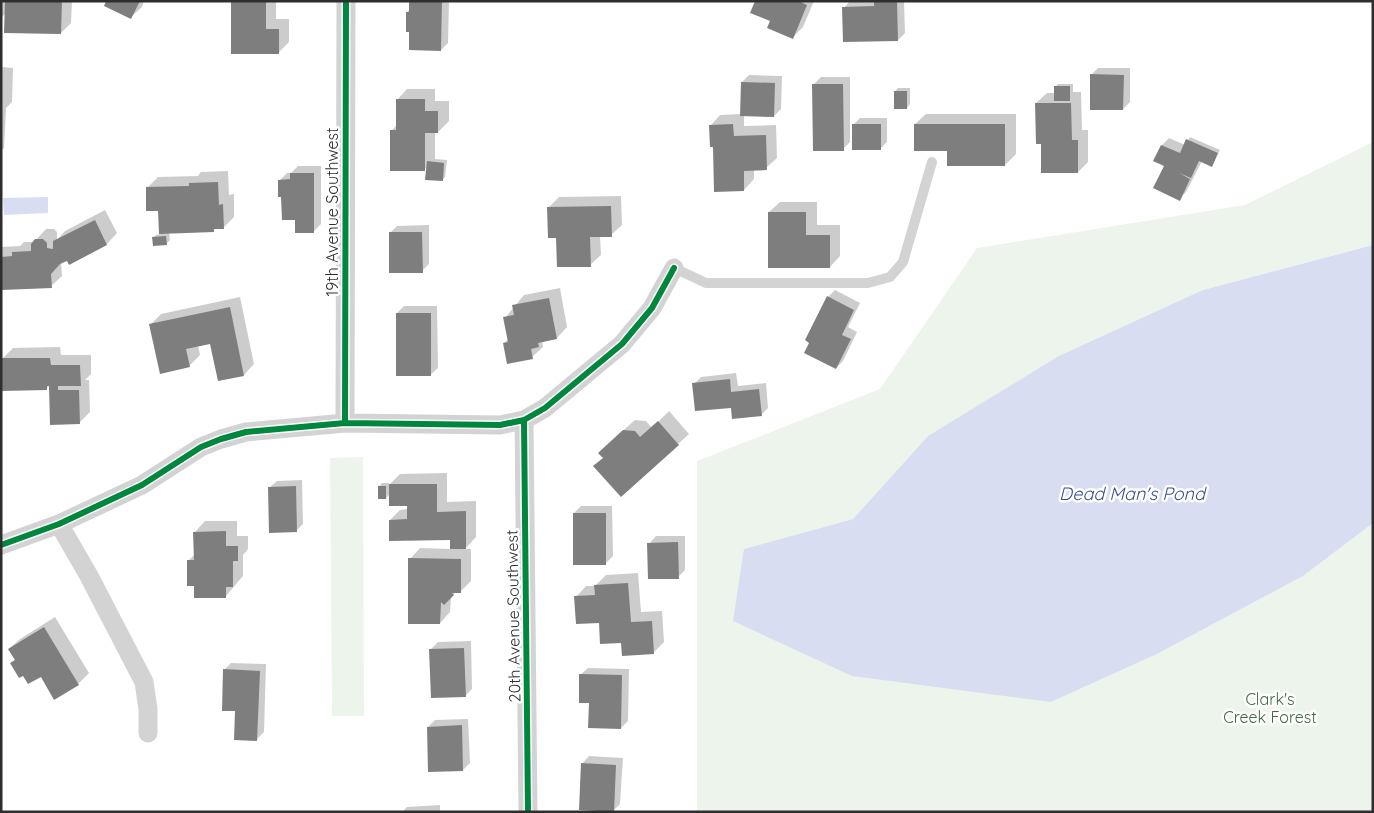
<svg xmlns="http://www.w3.org/2000/svg" width="1374" height="813" font-family="Quicksand,sans-serif">
<rect width="100%" height="100%" fill="#fff"/>
<path fill="#edf4ec" d="M1373,142V245L1203,290L928,436L853,519L744,549L1051,702L1157,654L1303,576L1373,523V812H697V461L880,389L977,248L1245,205Z
M363,457L364,716H332L330,458Z"/>
<path fill="#d8ddf1" d="M48,197V213L4,215L3,198Z
M1373,245V523L1303,576L1157,654L1051,702L852,676L733,621L744,549L853,519L928,436L1059,356L1203,290Z"/>
<path fill="#0003" d="M6,1H72L71,23L61,33L6,13L1,18V2Z
M107,1H144L142,7L131,17Z
M232,1H276V19H289V42L279,52Z
M410,1H449L448,43L441,50L411,31L407,12L410,9Z
M755,1H814L803,27L793,37L772,21Z
M850,1H904L905,33L898,40L844,8Z
M1,67L13,68L12,102L6,108L4,148L1,151Z
M1098,68H1130V102L1123,109L1091,75Z
M749,75L782,76L781,109L774,116L744,115V126L776,125L777,158L766,168L754,169V179L744,190L714,146L710,126L720,115L741,114L742,82Z
M821,77H850V142L843,149L814,84Z
M1058,84H1073V92H1081L1082,130H1088V162L1078,172L1042,142L1036,103L1047,93H1055V87Z
M898,88H910V104L907,108L895,91Z
M407,89H435V101H449V121L438,132H435V159L447,160L445,177L442,180L428,166L424,170L392,130L397,125V100Z
M926,114H1016V154L1005,165L949,149L915,124Z
M860,118H887V142L880,149L853,125Z
M1190,137L1220,150L1212,166L1202,161L1186,192L1179,199L1165,165L1155,160L1162,145L1169,138L1185,145Z
M298,166H321V224L314,231L296,218L282,195L280,180L287,173H291Z
M228,171L229,195L234,194V217L224,227L216,228L213,231L169,232L170,240L166,244L153,238L156,235L160,234L159,210L147,188L158,177L198,176L201,172Z
M621,196L622,225L611,235L600,236L601,255L590,265L548,208L559,197Z
M780,202H817V225H840V256L830,267L769,212Z
M105,210L117,233L107,244L61,262L62,276L51,286L1,289V247L20,246L24,242H34L46,229H54L57,232V240L65,231Z
M429,225V264L422,271L390,233L397,226Z
M560,288L567,327L557,338L542,342L543,347L532,357L504,343L508,339L505,318L524,295Z
M835,290L860,303L848,327L857,332L843,361L836,368L828,297Z
M240,297L254,364L244,375L219,380L211,342L198,345L200,355L189,366L150,325L161,314Z
M404,306H437L438,368L430,375L397,313Z
M60,347L61,355H91V374L85,380H89L90,412L79,423L50,385L46,389L2,359L13,348Z
M736,373L738,386L766,383L768,408L761,415L732,406L694,384L701,377Z
M669,411L689,434L621,496L604,458L610,442L635,420L646,421L652,428Z
M447,473V502L476,501V537L465,549H471V581L460,592H456L451,597L450,612L440,623L410,559L420,548L451,549V539L390,520L400,510L408,509V504L390,494L386,498L379,487L382,483H389V485L400,474Z
M302,480L303,524L296,531L269,488L277,481Z
M581,506H612L613,556L606,563L574,513Z
M205,521H237V536H248V549L243,555V576L226,596L196,584L188,561L195,554V532Z
M656,536H685V570L678,577L649,544Z
M638,573L641,612L662,611L664,642L653,653L623,642L576,597L586,586H595L606,575Z
M55,617L89,673L78,684L41,675L23,674L12,663L15,659L9,649L20,639Z
M471,641L472,689L465,696L431,649L438,642Z
M231,663L266,664L264,732L257,739L237,710L224,670Z
M588,668L629,669L628,721L621,728L590,702L580,675Z
M468,719L470,763L463,770L428,727L435,720Z
M589,756L623,758L620,804L613,811L582,764Z
M440,805V812H402L407,807Z"/>
<path fill="#7e7e7e" d="M5,1H62L61,34L4,33Z
M106,1H140L131,19L104,6Z
M231,1H266V29H279V54H231Z
M409,1H442L441,51L409,50V32H406V12H409Z
M755,1H798L807,5L793,39L767,28L770,21L750,13Z
M874,1H897L898,41L843,42L842,7L874,6Z
M1090,74L1124,75L1123,110H1090Z
M741,82L775,83L774,117L740,116Z
M812,84H843L844,151H813Z
M1054,86H1070V101H1054Z
M894,91H907V109H894Z
M396,99H425V111H438V133H425V171H390V130H396Z
M1035,103H1071L1072,140H1078V173H1041V144H1036Z
M733,124L734,136L766,135L767,170L744,171V191L714,192L713,147H710L709,125Z
M852,124H881V150H852Z
M914,124H1005V166H947V151H914Z
M1186,139L1218,153L1212,167L1199,161L1191,178L1179,173L1190,179L1180,201L1153,188L1164,166L1153,161L1161,145L1180,153Z
M427,161L444,163L443,181L425,180Z
M290,173H314V233H295V220H282L281,197H278V180L290,179Z
M218,182L219,205L223,204L224,229H214V232L159,234L158,211H146V187L189,186V183Z
M611,206L612,237H590L591,267H557L556,238H548L547,207Z
M768,212H806V235H830V268H768Z
M95,220L107,245L69,265L67,261L60,264L51,274L52,288L1,290V257L12,256V252L31,251V244L35,239H43L47,243V248L53,249V241Z
M389,232H422L423,273H389Z
M166,236L167,245L153,246L152,237Z
M827,296L854,310L842,335L851,339L836,369L804,353L809,343L805,340Z
M549,298L557,339L538,343L539,347L531,349L533,359L507,364L503,343L508,342L503,317L514,315L512,305Z
M230,307L244,376L218,381L210,344L186,349L190,367L160,374L149,324Z
M396,313H431V376H396Z
M1,358H50L51,365H80L81,386H58V390H79L80,424L50,425L49,386H47V390L1,391Z
M730,379L731,392L759,389L762,416L732,419L731,408L695,411L692,383Z
M658,421L679,445L621,497L593,466L603,458L598,453L623,430L635,431L640,437Z
M389,484H437V512L466,511V549H450V540L389,541V520L407,519V506H389Z
M296,486L297,532L269,533L268,487Z
M378,486H386V499H378Z
M573,513H606V565H573Z
M226,531V546H238V561H233V587H226V598H194V586H187V560H194L193,532Z
M678,542L679,579H648L647,543Z
M408,558L461,559V593H452L454,595L444,605L441,602L440,624H408Z
M628,583L631,622L652,621L654,654L622,656L621,643L600,644L599,623L576,624L574,596L595,595L594,585Z
M44,627L79,685L54,700L41,677L28,684L23,676L19,678L10,663L15,660L8,649Z
M464,648L466,697L431,698L429,649Z
M223,669L260,671L257,741L234,740L235,711H222Z
M579,674L622,675L621,729L588,728L589,703H579Z
M462,725L463,771L428,772L427,727Z
M581,763L616,765L614,812L579,810Z"/>
<g fill="none" stroke-linecap="round" stroke-linejoin="round">
<path stroke="#d3d3d3" stroke-width="10" d="M674,268L706,283H868L890,277L903,262L932,162"/>
<path stroke="#d3d3d3" stroke-width="19" d="M524,420L528,812
M345,423L346,1
M59,524L89,576L144,682L148,709V733
M1,545L59,524L142,485L201,447L221,439L246,432L345,423L500,425L524,420L545,408L622,344L652,308L674,268"/>
<g stroke="#fff" stroke-width="9">
<path id="cycleway" d="M524,420L528,812
M345,423L346,1
M1,545L59,524L142,485L201,447L221,439L246,432L345,423L500,425L524,420L545,408L622,344L652,308L674,268"/>
</g>
<use href="#cycleway" stroke="#00873e" stroke-width="6"/>
</g>
<g text-anchor="middle" dominant-baseline="central" stroke-width="5" stroke-linejoin="round" paint-order="stroke">
<g font-size="16" fill="#2e2e2e" stroke="#fff">
<text transform="translate(332 212) rotate(-90)">19th Avenue Southwest</text>
<text transform="translate(513 616) rotate(-91)">20th Avenue Southwest</text>
</g>
<g font-size="16" fill="#3f6a3b" stroke="#fff">
<text x="1270" y="699">Clark's<tspan x="1270" dy="18">Creek Forest</tspan></text>
</g>
<g font-size="18" font-style="italic" fill="#3c4f90" stroke="#fff">
<text x="1132" y="493">Dead Man's Pond</text>
</g>
</g>
<rect width="1374" height="813" fill="none" stroke="#2e2e2e" stroke-width="5"/>
</svg>
